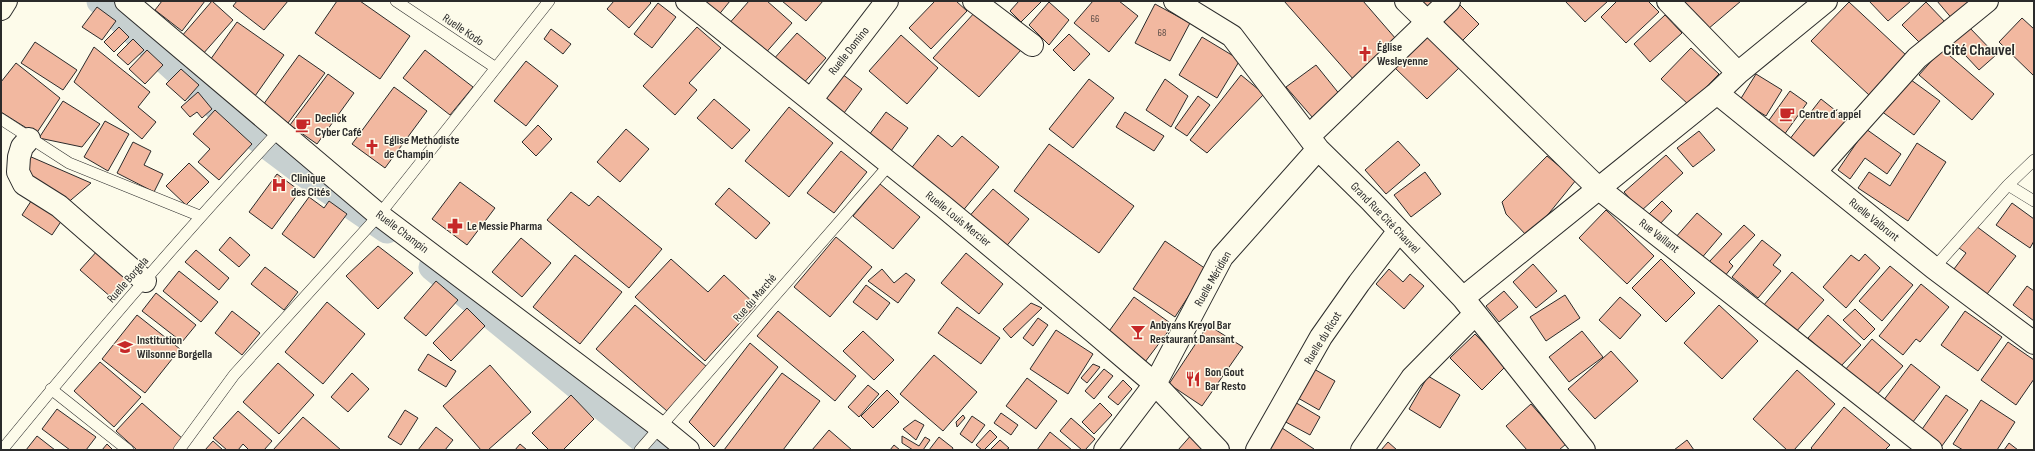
<svg xmlns="http://www.w3.org/2000/svg" width="2035" height="451" font-family="'Sofia Sans Condensed',sans-serif">
<rect width="100%" height="100%" fill="#fdfbea"/>
<g fill="none" stroke-linecap="round" stroke-linejoin="round">
<path stroke="#c7d0d0" stroke-width="27" d="M100,1L221,111L302,172L387,230
M432,267L655,450"/>
</g>
<path fill="#f2b8a0" stroke="#2b2b2b" d="M162,1H205L182,31L155,10Z
M212,1L233,20L202,55L181,37Z
M237,1H288L264,30L233,6Z
M337,1H360L410,36L380,79L315,33Z
M614,1H649L651,3L629,28L607,9Z
M697,1H730L717,17Z
M749,1H767L792,23L763,56L727,26Z
M782,1H823L806,21Z
M935,1H956L967,11L931,49L909,28Z
M1019,1H1042L1021,22L1010,11Z
M1093,1H1119L1138,16L1109,52L1074,23Z
M1284,1H1363L1396,39L1354,80Z
M1417,1H1435L1426,10Z
M1565,1H1608L1585,22Z
M1617,1H1648L1659,12L1626,43L1601,17Z
M1683,1H1741L1708,29Z
M1869,1H1911L1888,21Z
M1937,1H1975L1954,21Z
M1049,2L1069,20L1049,45L1029,25Z
M1849,2L1907,56L1869,95L1811,41Z
M1926,2L1947,24L1923,46L1902,25Z
M658,3L676,17L652,48L634,34Z
M1155,4L1190,23L1170,61L1135,43Z
M1460,5L1479,24L1456,47L1436,28Z
M97,7L116,21L102,40L82,27Z
M976,11L1021,50L979,97L933,58Z
M1665,15L1682,33L1650,62L1634,44Z
M2022,18L2034,29V76L1999,42Z
M237,22L284,55L255,96L208,63Z
M1968,26L1996,55L1979,70L1952,41Z
M119,27L129,37L114,52L104,42Z
M697,27L721,48L689,83L697,90L675,115L643,86Z
M551,29L571,44L563,54L544,39Z
M797,33L826,58L801,86L772,61Z
M1069,34L1090,54L1074,71L1053,50Z
M1427,34L1460,67L1427,99L1394,67Z
M901,35L938,68L907,104L869,71Z
M1202,37L1240,60L1217,98L1179,75Z
M133,39L144,50L128,65L117,55Z
M35,42L77,70L63,90L21,63Z
M94,47L150,92L138,107L156,122L142,139L74,82Z
M1691,48L1719,74L1689,105L1661,79Z
M1942,49L1994,94L1972,120L1919,75Z
M147,50L163,65L145,84L129,69Z
M425,50L473,87L450,115L403,78Z
M299,55L325,73L288,123L263,105Z
M526,61L558,86L526,126L494,101Z
M16,63L60,98L36,134L1,112V82Z
M1316,65L1341,96L1313,118L1286,87Z
M181,69L199,85L185,101L166,84Z
M838,71L862,89L841,117L816,99Z
M328,74L354,93L317,144L290,125Z
M1756,74L1782,90L1766,116L1740,100Z
M1241,75L1264,94L1207,153L1190,140Z
M1907,77L1940,101L1914,135L1881,111Z
M1089,79L1114,98L1073,148L1049,129Z
M1165,79L1188,96L1171,127L1146,110Z
M394,87L427,111L385,168L352,144Z
M1790,91L1807,103L1784,135L1767,123Z
M198,92L212,109L202,118L197,112L190,117L181,107Z
M1198,96L1210,105L1187,136L1175,128Z
M714,99L750,130L732,149L697,118Z
M1821,99L1850,122L1818,162L1789,140Z
M63,101L100,124L82,147L39,138Z
M789,107L833,143L789,197L745,161Z
M215,110L252,144L219,180L198,162L210,149L193,134Z
M886,112L908,128L888,155L866,139Z
M1125,112L1164,136L1154,151L1116,127Z
M105,121L129,134L108,171L84,157Z
M538,125L552,139L536,156L522,142Z
M626,129L649,149L620,182L597,162Z
M1866,129L1901,154L1887,174L1865,158L1850,179L1838,170Z
M1699,131L1715,150L1693,167L1677,148Z
M938,135L952,147L962,136L999,167L961,213L909,171Z
M1398,141L1420,165L1386,194L1365,170Z
M133,142L151,151L144,165L163,174L154,192L117,173Z
M1917,143L1946,162L1908,221L1858,188L1869,172L1890,186Z
M1049,144L1134,206L1099,253L1014,191Z
M841,151L867,172L834,213L807,193Z
M1666,155L1683,173L1641,211L1624,192Z
M29,156L91,183L65,205L20,172Z
M1547,156L1576,180L1529,238L1506,214L1502,202Z
M189,163L209,182L186,205L166,186Z
M1425,172L1441,194L1411,217L1394,195Z
M277,174L300,191L272,229L249,212Z
M460,182L495,208L467,245L432,219Z
M880,184L920,217L893,249L853,216Z
M729,188L770,223L756,239L715,204Z
M993,189L1029,219L1004,249L967,219Z
M571,192L589,206L598,196L662,249L629,288L547,220Z
M35,195L66,214L52,235L22,215Z
M309,197L324,208L329,201L347,214L314,258L282,234Z
M1662,201L1672,211L1659,225L1648,215Z
M2012,203L2034,219V241L2030,248L1996,225Z
M1606,210L1654,256L1627,284L1579,238Z
M1697,213L1722,234L1700,260L1675,238Z
M1744,225L1755,235L1729,262L1733,266L1724,277L1709,262Z
M1976,226L2016,256L1984,298L1951,273L1966,253L1959,248Z
M230,237L250,255L239,267L219,250Z
M836,237L872,267L830,317L794,287Z
M521,238L551,263L522,297L492,272Z
M1762,240L1781,255L1773,265L1781,271L1758,298L1732,277Z
M1165,241L1206,269L1175,317L1133,289Z
M378,246L413,273L378,309L346,276Z
M98,250L130,277L112,298L80,270Z
M196,250L229,278L219,290L185,262Z
M966,253L1003,284L979,314L941,283Z
M1865,254L1880,268L1846,308L1823,287L1851,255L1859,261Z
M575,255L622,292L580,344L533,307Z
M671,259L708,292L724,275L756,305L705,361L635,297Z
M1661,259L1695,293L1666,322L1632,288Z
M1533,264L1557,291L1536,308L1513,282Z
M1890,266L1913,285L1882,321L1859,301Z
M265,267L298,292L284,310L251,284Z
M882,269L894,283L906,273L915,280L898,303L868,281Z
M1389,269L1403,282L1410,274L1424,286L1404,309L1376,284Z
M179,271L218,302L201,322L163,291Z
M1792,272L1824,300L1795,333L1763,306Z
M436,281L458,300L426,336L404,318Z
M1921,284L1949,307L1920,342L1916,339L1903,355L1879,336Z
M866,285L890,303L877,320L853,302Z
M2027,286L2034,291V321L2013,305Z
M1504,291L1518,307L1499,322L1486,306Z
M156,293L196,325L182,342L142,311Z
M1565,295L1580,318L1546,341L1530,317Z
M1134,297L1173,325L1145,362L1107,334Z
M1620,297L1641,315L1620,339L1599,320Z
M327,302L365,334L323,384L285,352Z
M1031,303L1042,308L1011,338L1003,329Z
M635,305L707,367L667,411L596,349Z
M1719,305L1758,341L1722,379L1684,343Z
M957,307L1000,338L981,364L938,333Z
M467,308L485,326L451,361L433,343Z
M1855,309L1875,329L1864,340L1843,320Z
M232,311L260,333L242,355L215,333Z
M778,311L856,376L835,401L757,336Z
M1965,311L2002,337L1978,371L1941,345Z
M137,315L180,349L145,393L102,359Z
M1828,315L1861,345L1840,367L1808,338Z
M1038,318L1048,325L1033,346L1023,338Z
M1208,325L1243,347L1202,406L1169,384Z
M1056,330L1093,354L1068,394L1030,369Z
M863,331L894,360L874,380L843,351Z
M1582,331L1603,357L1569,382L1549,357Z
M1475,334L1506,366L1482,390L1450,358Z
M1872,339L1903,366L1875,397L1845,370Z
M2008,342L2034,360V379L2016,405L1981,380Z
M750,343L778,367L714,447L689,422Z
M1611,351L1638,381L1595,419L1568,389Z
M428,354L456,371L446,387L418,370Z
M934,355L977,392L943,431L900,394Z
M100,362L141,397L114,427L74,391Z
M278,363L314,395L279,434L243,402Z
M1093,364L1100,367L1087,383L1081,378Z
M1911,364L1940,387L1909,427L1880,405Z
M490,365L531,412L488,450H481L443,406Z
M1104,369L1113,376L1094,399L1085,391Z
M1314,369L1335,381L1319,410L1298,398Z
M1797,370L1835,404L1794,450H1787L1753,419Z
M352,373L369,389L348,412L331,397Z
M782,373L820,401L783,450H724Z
M1428,376L1460,395L1440,428L1409,409Z
M1027,378L1057,401L1036,429L1006,406Z
M1123,380L1132,389L1118,405L1108,397Z
M868,385L879,394L859,417L848,407Z
M887,390L899,402L873,428L861,416Z
M571,395L594,419L563,450H549L532,433Z
M1946,395L1968,410L1939,450L1918,435Z
M1981,400L2015,422L1997,450H1963L1953,444Z
M1293,401L1320,417L1310,435L1282,420Z
M142,403L183,439L173,450H137L116,431Z
M1100,403L1112,415L1094,434L1082,422Z
M1531,404L1566,444L1559,450H1527L1506,426Z
M1844,407L1890,445L1885,450H1813L1811,448Z
M57,409L96,437L86,450H70L42,429Z
M405,410L418,418L401,445L388,437Z
M238,411L272,441L264,450H249L243,444L238,450H227L213,438Z
M1001,413L1018,425L1011,435L994,423Z
M963,415L965,418L957,427L956,422Z
M972,416L985,425L972,443L960,434Z
M303,417L341,450H273Z
M1071,418L1095,439L1085,450H1082L1060,431Z
M915,420L924,425L916,440L903,429Z
M1279,426L1314,449L1313,450H1269Z
M436,427L453,440L445,450H418Z
M829,430L852,450H812Z
M990,430L997,437L984,450H982L976,445Z
M1050,432L1072,450H1037Z
M1193,433L1212,450H1178Z
M37,436L55,450H26Z
M902,436L919,446L925,437L930,440L923,450H913L902,443Z
M939,437L953,448L952,450H929Z
M1000,440L1009,448L1006,450H990Z
M1687,440L1694,450H1674Z
M213,441L223,450H205Z
M1388,442L1397,450H1381Z
M2009,443L2018,450H2004Z
M107,444L113,450H102Z
M520,444L527,450H515Z
M894,445L900,450H890Z"/>
<g fill="none" stroke-linecap="round" stroke-linejoin="round">
<g stroke="#2b2b2b" stroke-width="12">
<path id="lane" d="M396,1L496,68
M1,119L69,163L200,216
M2008,185L2034,201
M1934,268L2008,185L2034,160
M51,389L128,450
M2,450C91,341 183,234 279,131
M179,450L234,375L379,215L549,1
M640,450L890,164"/>
</g>
<g stroke="#2b2b2b" stroke-width="24">
<path id="street" d="M126,1L379,215L660,427L688,450
M687,1L944,207L1094,332L1155,384L1218,450
M974,1L1032,45
M1175,1L1232,36L1318,149L1371,201L1463,298L1584,450
M1406,1L1598,188L1931,450
M1668,1L1738,73
M1717,93L1934,268L2034,343
M811,100L887,1
M1309,136L1449,1
M29,139L22,147L19,157L18,172L24,184L59,206L145,281
M1815,172L1917,58L1987,1
M1463,298L1717,93L1738,73L1826,1
M1105,450L1155,384L1222,257L1318,149
M1257,450L1321,337L1359,283L1398,232
M1362,450L1412,378L1475,314"/>
</g>
<g stroke="#2b2b2b" stroke-width="24">
<path id="primary" d="M1,9L6,1"/>
</g>
<use href="#lane" stroke="#fdfbea" stroke-width="11"/>
<use href="#street" stroke="#fdfbea" stroke-width="22"/>
<use href="#primary" stroke="#fdfbea" stroke-width="22"/>
</g>
<defs>
<g id="church-bare" transform="scale(1.2)"><path d="M-1.2-6h2.4v3.5h3.3v2.4h-3.3V6h-2.4V-.1h-3.3v-2.4h3.3Z" fill="#c62828" stroke="#fdfbea" stroke-width="2.5" paint-order="stroke"/></g>
<g id="cafe-bare" transform="scale(1.2)"><path d="M-5.5-4.5H6V0H3Q3 3.5 0 3.5H-2.5Q-5.5 3.5-5.5 0ZM3-3.2v2h1.7v-2ZM-6 4.5H4V6H-6Z" fill="#c62828" stroke="#fdfbea" stroke-width="2.5" paint-order="stroke"/></g>
<g id="hospital-bare" transform="scale(1.2)"><path d="M-5-5h3v3.5h4V-5h3V5h-3V1.5h-4V5h-3Z" fill="#c62828" stroke="#fdfbea" stroke-width="2.5" paint-order="stroke"/></g>
<g id="pharmacy-bare" transform="scale(1.2)"><path d="M-2-6h4v4h4v4h-4v4h-4v-4h-4v-4h4Z" fill="#c62828" stroke="#fdfbea" stroke-width="2.5" paint-order="stroke"/></g>
<g id="bar-bare" transform="scale(1.2)"><path d="M-6-5H6L.8 .8V4.5H3.5V6h-7V4.5H-.8V.8Z" fill="#c62828" stroke="#fdfbea" stroke-width="2.5" paint-order="stroke"/></g>
<g id="school-bare" transform="scale(1.2)"><path d="M0-5L7-2L0 1L-7-2ZM-4 1L0 2.5L4 1V4Q0 6-4 4Z" fill="#c62828" stroke="#fdfbea" stroke-width="2.5" paint-order="stroke"/></g>
<g id="restaurant-bare" transform="scale(1.2)"><path d="M-5-6h1v4h1v-4h1v4h1v-4h1v5L-1.5 .5V6h-2V.5L-5-1ZM5-6V6H3V1.5H1.5Q1.5-4 5-6Z" fill="#c62828" stroke="#fdfbea" stroke-width="2.5" paint-order="stroke"/></g>
</defs>
<g fill-rule="evenodd">
<use href="#church-bare" x="1365" y="54"/>
<use href="#cafe-bare" x="1787" y="114"/>
<use href="#cafe-bare" x="303" y="125"/>
<use href="#church-bare" x="372" y="147"/>
<use href="#hospital-bare" x="279" y="185"/>
<use href="#pharmacy-bare" x="455" y="226"/>
<use href="#bar-bare" x="1138" y="332"/>
<use href="#school-bare" x="125" y="347"/>
<use href="#restaurant-bare" x="1193" y="379"/>
</g>
<g text-anchor="middle" dominant-baseline="central" stroke-width="3" stroke-linejoin="round" paint-order="stroke">
<g font-size="10" fill="#5d4e48">
<text x="1095" y="19">66</text>
<text x="1162" y="33">68</text>
</g>
<g font-size="12" fill="#2b2b2b" stroke="#fdfbea">
<text transform="translate(463 30) rotate(34)">Ruelle Kodo</text>
<text transform="translate(849 51) rotate(-52)">Ruelle Domino</text>
<text transform="translate(1385 218) rotate(46)">Grand Rue Cité Chauvel</text>
<text transform="translate(958 219) rotate(39)">Ruelle Louis Mercier</text>
<text transform="translate(1874 220) rotate(39)">Ruelle Valbrunt</text>
<text transform="translate(402 232) rotate(37)">Ruelle Champin</text>
<text transform="translate(1659 236) rotate(38)">Rue Vaillant</text>
<text transform="translate(1213 279) rotate(-60)">Ruelle Méridien</text>
<text transform="translate(128 280) rotate(-49)">Ruelle Borgela</text>
<text transform="translate(755 298) rotate(-49)">Rue du Marché</text>
<text transform="translate(1323 338) rotate(-58)">Ruelle du Ricot</text>
</g>
<g font-size="12" font-weight="bold" fill="#2b2b2b" stroke="#fdfbea" text-anchor="start">
<text x="1377" y="47">Église<tspan x="1377" dy="14">Wesleyenne</tspan></text>
<text x="1799" y="114">Centre d´appel</text>
<text x="315" y="118">Declick<tspan x="315" dy="14">Cyber Café</tspan></text>
<text x="384" y="140">Eglise Methodiste<tspan x="384" dy="14">de Champin</tspan></text>
<text x="291" y="178">Clinique<tspan x="291" dy="14">des Cités</tspan></text>
<text x="467" y="226">Le Messie Pharma</text>
<text x="1150" y="325">Anbyans Kreyol Bar<tspan x="1150" dy="14">Restaurant Dansant</tspan></text>
<text x="137" y="340">Institution<tspan x="137" dy="14">Wilsonne Borgella</tspan></text>
<text x="1205" y="372">Bon Gout<tspan x="1205" dy="14">Bar Resto</tspan></text>
</g>
<g font-size="16" font-weight="bold" fill="#2b2b2b" stroke="#fdfbea">
<text x="1979" y="50">Cité Chauvel</text>
</g>
</g>
<rect width="2035" height="451" fill="none" stroke="#2b2b2b" stroke-width="4"/>
</svg>
